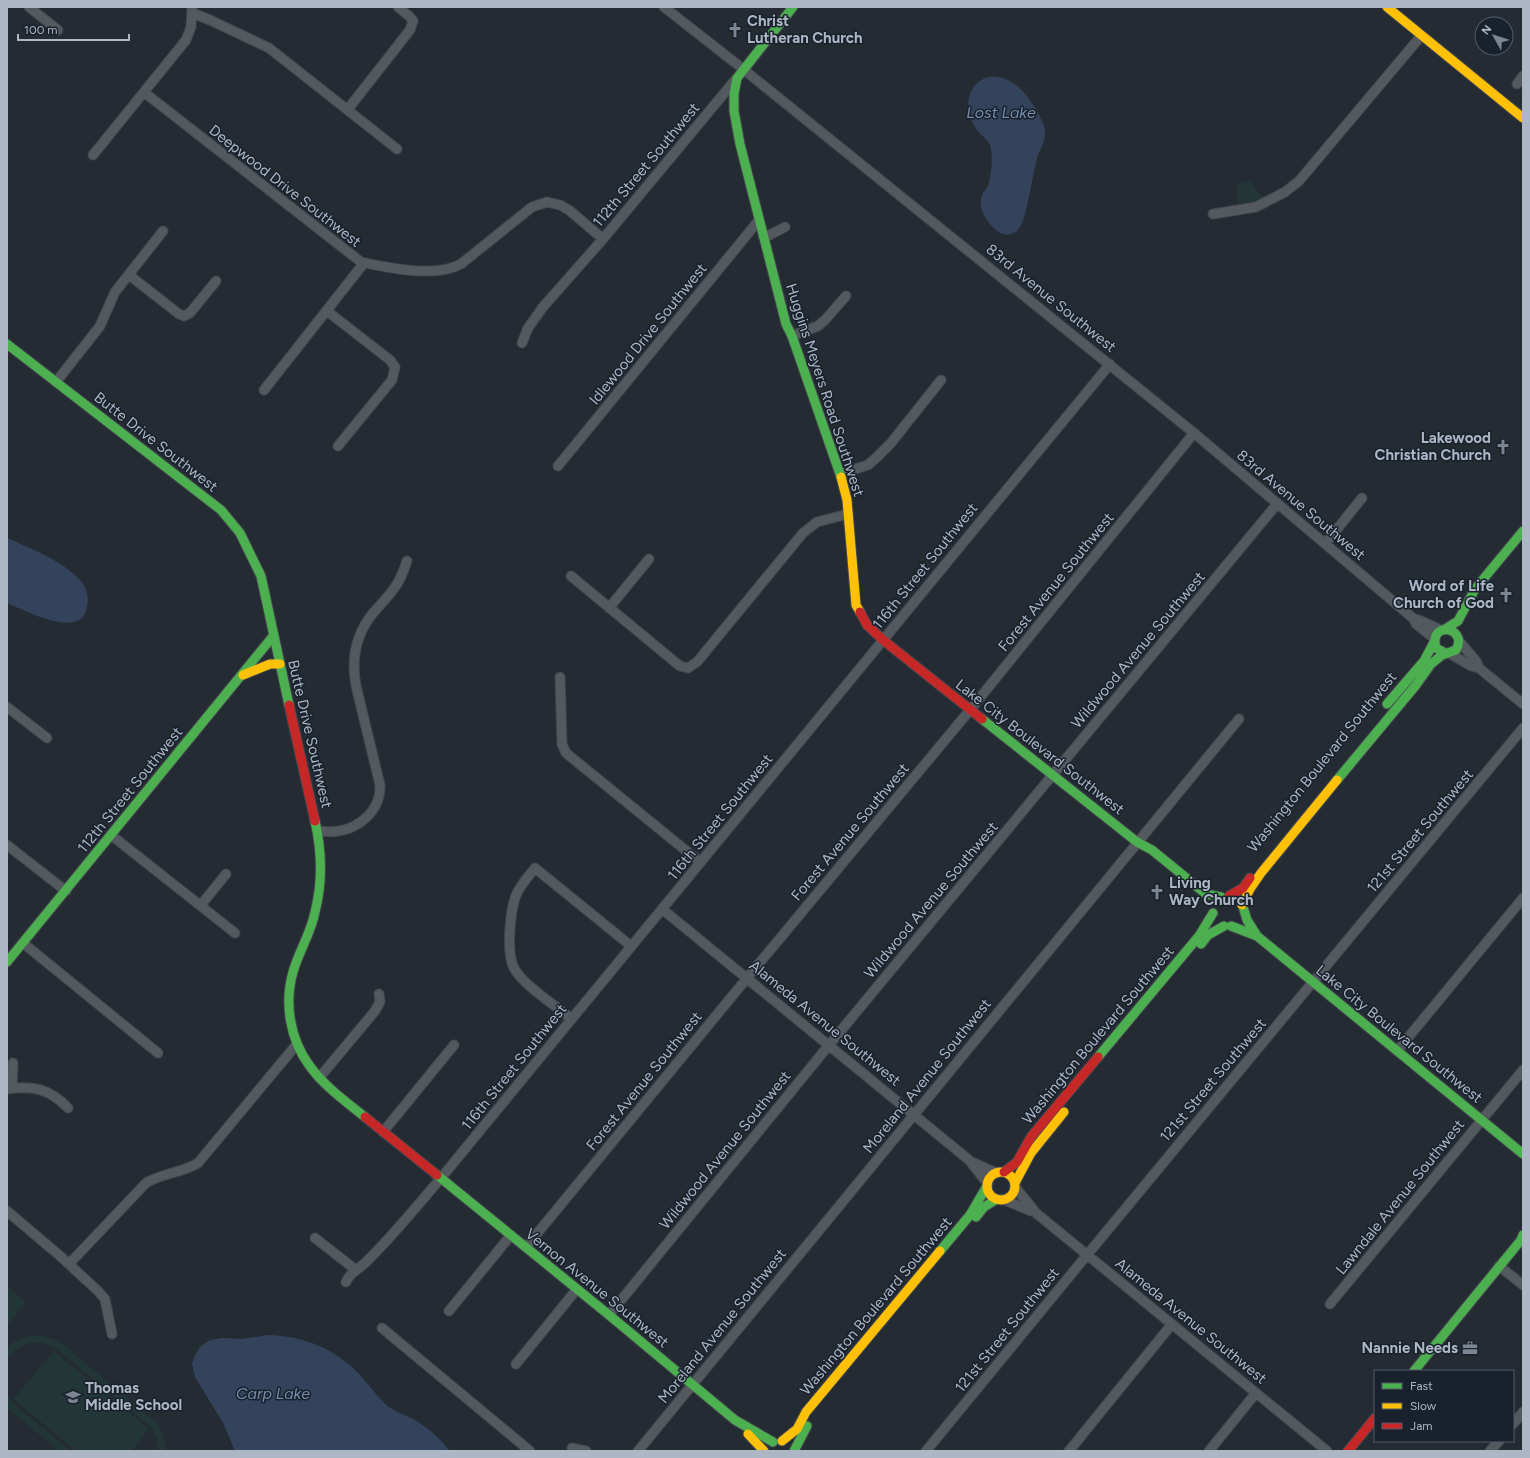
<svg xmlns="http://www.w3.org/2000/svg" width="1530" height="1458" font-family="Figtree,sans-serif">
<rect width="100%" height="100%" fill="#252b32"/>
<path fill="#223537" d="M1251,181L1258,192L1265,199L1251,204L1238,205L1237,184Z
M7,1286L26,1302L7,1326Z
M38,1335L52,1338L64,1345L155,1421L163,1433L166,1451H158L157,1438L150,1426L54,1347C36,1339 18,1343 7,1360V1348C16,1339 26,1336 38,1335Z
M54,1351L149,1429L131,1451H76L13,1399Z
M7,1396L15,1405L71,1451H59L7,1408Z"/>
<path fill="#32435b" d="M988,77C1013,74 1028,95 1039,115C1042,121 1046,128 1045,135C1045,142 1039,151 1037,158C1032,179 1029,201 1023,221C1021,227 1017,233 1011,234C1005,236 999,233 995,229C986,221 976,206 983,193C985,190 988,188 989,183C991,173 993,160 991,149C990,140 982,137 977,130C964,112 964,85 988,77Z
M7,538C31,549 60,559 79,579C87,587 89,596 87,607C82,641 24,610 7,603Z
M268,1335C304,1336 336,1349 360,1375C370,1386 378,1398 389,1407C396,1412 405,1415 413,1419C428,1427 440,1439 450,1451H235L223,1423L195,1377L192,1364L194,1357L200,1347L210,1340L222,1338L242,1339Z"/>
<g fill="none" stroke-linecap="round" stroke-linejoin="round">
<g stroke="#43474d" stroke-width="11">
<path id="street" d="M29,7L58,30
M664,7L743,69L1194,433L1414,619L1416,624L1435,639
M192,13L210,20L269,48L397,149
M1517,84L1523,76
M145,93L361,262C388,268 436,278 461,264L532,207L547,202L560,205L569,210L603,239
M348,109L410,30L413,21L409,16L398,7
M93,155L186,40L191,27L192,9
M1213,214L1256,207L1285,192L1299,181L1421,36
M764,238L785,227
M129,275L179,314L184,316L190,313L216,281
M327,311L390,360L395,367L392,380L338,446
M792,336L818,326L825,320L846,296
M522,343L528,328L543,307L603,239L736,79
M56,382L100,326L115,292L163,231
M264,390L364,263
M558,466L759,220
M840,474L868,465L876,458L891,443L941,380
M1325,544L1362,498
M571,576L675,662L680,666L688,668L697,662L803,533L817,522L848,514
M609,608L649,559
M1414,619L1419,620L1441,630
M1459,641L1476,661L1479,668L1523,704
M1449,653L1471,666L1479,668
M560,677L562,744L566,753L700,862
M7,707L47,738
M317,830C347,838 381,817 380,785L356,686C351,659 356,634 373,613C381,604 389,596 395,587C401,579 404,570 407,561
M111,835L235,933
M7,845L66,891
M201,905L226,874
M662,909L969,1160L988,1184
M23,943L158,1053
M572,1019C556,1006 523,985 514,968C506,953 510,908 517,893C522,883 529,876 535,868L631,946
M1397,1051L1523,898
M319,1078L375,1011L380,1002L379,994
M12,1088L13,1063
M7,1089C33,1085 50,1089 68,1108
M383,1132L454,1045
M972,1162L997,1173
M1015,1187L1036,1213L1327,1451
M1002,1199L1031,1211
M7,1211L59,1255L98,1291L105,1299L112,1334
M315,1238L356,1270
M526,1247L747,978L970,710L1194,433
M69,1264L146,1183C162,1173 182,1173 198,1163L297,1044
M1499,1266L1523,1285
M346,1282C350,1272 358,1270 365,1263C392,1237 416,1207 441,1178L1110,364
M1330,1304L1523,1070
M449,1311L511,1235
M609,1315L829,1045L1277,504
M382,1328L530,1451
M516,1364L577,1289
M1513,1424L1523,1412
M572,1448L586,1451
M638,1451L1239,719
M926,1451L1087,1255L1523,728
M1069,1451L1172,1324
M1209,1451L1256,1393
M1490,1451L1499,1441"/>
</g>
<g stroke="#43474d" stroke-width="11">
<path id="fast" d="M793,7L737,78L734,94V111L740,144L786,324L792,336L841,477
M7,344L221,510L240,533L261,576L289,705
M1445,629L1458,621L1475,589L1523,531
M1387,704L1424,661L1434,642
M982,719L1137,842L1152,850L1206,894L1221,897
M1337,780L1416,685L1431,664L1442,655L1456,650C1469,627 1428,620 1436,648L1445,653
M315,821C322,852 323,881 315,912C311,933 299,951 293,972C284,1003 290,1039 309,1065C324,1086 345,1101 365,1117
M1244,910L1247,920L1257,936
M1231,926L1257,936L1523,1154
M1201,944L1208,935L1224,926
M7,962L274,635
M1098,1057L1199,936L1213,913
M437,1175L609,1315L735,1420L773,1442
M976,1217L984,1207L997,1199
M940,1251L970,1215L987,1186
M1414,1371L1521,1240L1523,1235
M794,1451L807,1426"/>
</g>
<g stroke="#43474d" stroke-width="11">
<path id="slow" d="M1387,7L1523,118
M841,477L847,500L856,605L860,612
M243,675L270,664H280
M1242,905L1250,889L1261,873L1337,780
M987 1186a14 14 0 1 1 28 0a14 14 0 1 1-28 0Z
M1015,1183L1031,1153L1064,1112
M748,1434L764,1451
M782,1441L797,1429L806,1412L940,1251"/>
</g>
<g stroke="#43474d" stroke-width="11">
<path id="jam" d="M860,612L867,625L883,640L982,719
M289,705L315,821
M1229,896L1243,888L1250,878
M365,1117L437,1175
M1004,1172L1017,1162L1031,1137L1098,1057
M1348,1451L1375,1418"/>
</g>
<use href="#street" stroke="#545960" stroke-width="9"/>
<use href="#fast" stroke="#4caf50" stroke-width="9"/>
<use href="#slow" stroke="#ffc107" stroke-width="9"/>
<use href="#jam" stroke="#c62828" stroke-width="9"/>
</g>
<defs>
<g id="church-bare" transform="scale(1.2)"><path d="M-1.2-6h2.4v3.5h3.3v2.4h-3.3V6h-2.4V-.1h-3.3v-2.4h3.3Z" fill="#7d8592" stroke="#19212c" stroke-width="2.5" paint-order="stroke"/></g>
<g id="office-bare" transform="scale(1.2)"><path d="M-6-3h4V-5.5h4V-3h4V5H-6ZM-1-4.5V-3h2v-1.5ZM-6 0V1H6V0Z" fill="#7d8592" stroke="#19212c" stroke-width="2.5" paint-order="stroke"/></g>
<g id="school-bare" transform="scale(1.2)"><path d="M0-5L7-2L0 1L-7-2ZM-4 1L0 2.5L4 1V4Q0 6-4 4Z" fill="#7d8592" stroke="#19212c" stroke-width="2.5" paint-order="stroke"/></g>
</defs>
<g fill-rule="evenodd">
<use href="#church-bare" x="735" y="30"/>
<use href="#church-bare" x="1503" y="447"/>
<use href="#church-bare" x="1506" y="595"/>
<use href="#church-bare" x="1157" y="892"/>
<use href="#office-bare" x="1470" y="1348"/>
<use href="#school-bare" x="73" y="1397"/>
</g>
<g text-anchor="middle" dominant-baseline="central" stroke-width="3" stroke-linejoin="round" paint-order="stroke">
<g font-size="15" font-weight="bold" fill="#adb6c5" stroke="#19212c" text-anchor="start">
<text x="747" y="21">Christ<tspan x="747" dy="17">Lutheran Church</tspan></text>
<text x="1491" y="438" text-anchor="end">Lakewood<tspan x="1491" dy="17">Christian Church</tspan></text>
<text x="1494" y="586" text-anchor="end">Word of Life<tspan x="1494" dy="17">Church of God</tspan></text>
<text x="1169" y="883">Living<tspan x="1169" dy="17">Way Church</tspan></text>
<text x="1458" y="1348" text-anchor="end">Nannie Needs</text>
<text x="85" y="1388">Thomas<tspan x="85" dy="17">Middle School</tspan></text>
</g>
<g font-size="15" fill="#adb6c5" stroke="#19212c">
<text transform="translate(646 165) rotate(-50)">112th Street Southwest</text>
<text transform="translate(285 186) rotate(38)">Deepwood Drive Southwest</text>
<text transform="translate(1051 298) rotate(39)">83rd Avenue Southwest</text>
<text transform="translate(648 334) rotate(-51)">Idlewood Drive Southwest</text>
<text transform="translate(825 390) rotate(72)">Huggins Meyers Road Southwest</text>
<text transform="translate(156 442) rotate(38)">Butte Drive Southwest</text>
<text transform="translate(1301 505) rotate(40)">83rd Avenue Southwest</text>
<text transform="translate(925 566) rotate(-51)">116th Street Southwest</text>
<text transform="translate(1056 582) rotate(-51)">Forest Avenue Southwest</text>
<text transform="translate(1138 650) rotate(-50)">Wildwood Avenue Southwest</text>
<text transform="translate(310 734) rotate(77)">Butte Drive Southwest</text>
<text transform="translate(1040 747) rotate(38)">Lake City Boulevard Southwest</text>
<text transform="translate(1322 762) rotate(-51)">Washington Boulevard Southwest</text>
<text transform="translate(130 790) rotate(-51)">112th Street Southwest</text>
<text transform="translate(720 817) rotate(-51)">116th Street Southwest</text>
<text transform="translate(1420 831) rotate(-50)">121st Street Southwest</text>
<text transform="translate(850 832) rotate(-50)">Forest Avenue Southwest</text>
<text transform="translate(931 900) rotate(-50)">Wildwood Avenue Southwest</text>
<text transform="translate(825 1023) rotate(39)">Alameda Avenue Southwest</text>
<text transform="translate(1399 1034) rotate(39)">Lake City Boulevard Southwest</text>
<text transform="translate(1098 1035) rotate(-50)">Washington Boulevard Southwest</text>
<text transform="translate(514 1067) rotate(-51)">116th Street Southwest</text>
<text transform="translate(927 1076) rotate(-51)">Moreland Avenue Southwest</text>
<text transform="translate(1213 1080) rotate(-50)">121st Street Southwest</text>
<text transform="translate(644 1081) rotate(-51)">Forest Avenue Southwest</text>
<text transform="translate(725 1150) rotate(-51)">Wildwood Avenue Southwest</text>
<text transform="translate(1400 1197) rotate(-51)">Lawndale Avenue Southwest</text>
<text transform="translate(597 1288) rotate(39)">Vernon Avenue Southwest</text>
<text transform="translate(876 1306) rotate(-50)">Washington Boulevard Southwest</text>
<text transform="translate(1191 1321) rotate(39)">Alameda Avenue Southwest</text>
<text transform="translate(722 1326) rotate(-51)">Moreland Avenue Southwest</text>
<text transform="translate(1007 1330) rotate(-51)">121st Street Southwest</text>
</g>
<g font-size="16" font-style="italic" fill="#758dae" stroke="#19212c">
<text x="1001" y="112">Lost Lake</text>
<text x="273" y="1393">Carp Lake</text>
</g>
</g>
<rect width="1530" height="1458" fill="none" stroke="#adb6c5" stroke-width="16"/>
<rect x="1374" y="1370" width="140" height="72" fill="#19212c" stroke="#545d69"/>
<rect x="1382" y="1383" width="20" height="6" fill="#4caf50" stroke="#545d69"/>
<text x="1410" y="1390" font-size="12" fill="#adb6c5">Fast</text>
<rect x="1382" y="1403" width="20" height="6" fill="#ffc107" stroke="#545d69"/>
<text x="1410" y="1410" font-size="12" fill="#adb6c5">Slow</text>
<rect x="1382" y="1423" width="20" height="6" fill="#c62828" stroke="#545d69"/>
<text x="1410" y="1430" font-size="12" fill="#adb6c5">Jam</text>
<g transform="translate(1494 36) rotate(309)"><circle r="19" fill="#19212c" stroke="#545d69"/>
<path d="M0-3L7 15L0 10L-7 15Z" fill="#7d8592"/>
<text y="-6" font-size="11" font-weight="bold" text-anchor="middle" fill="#adb6c5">N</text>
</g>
<path d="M18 34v6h111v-6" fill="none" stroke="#adb6c5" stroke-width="2"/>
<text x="24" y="34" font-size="12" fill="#adb6c5" stroke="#19212c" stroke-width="3" paint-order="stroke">100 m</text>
</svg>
